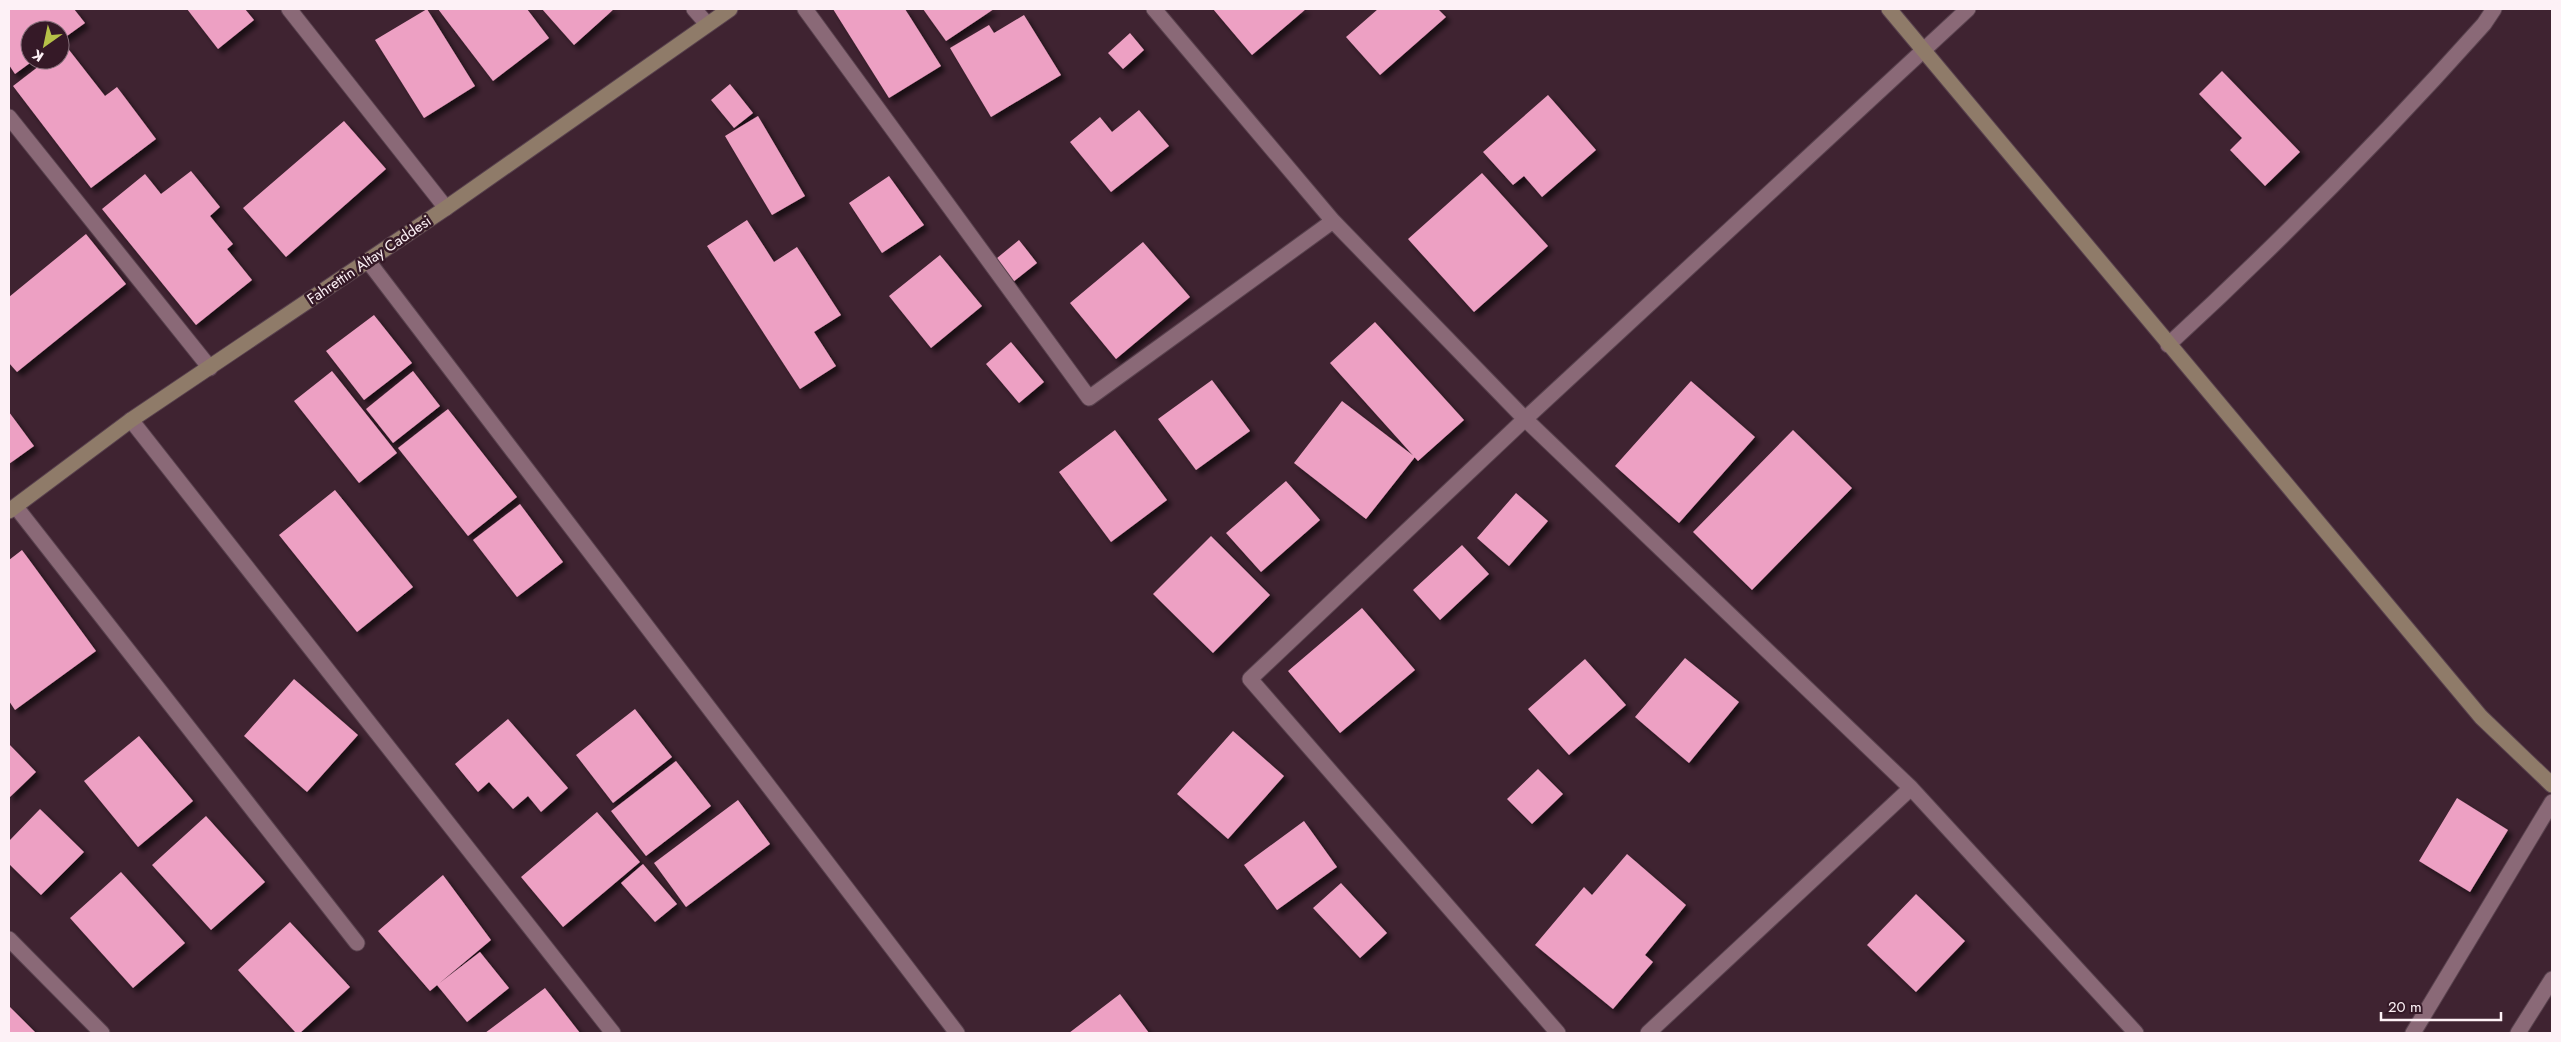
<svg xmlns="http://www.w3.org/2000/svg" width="2561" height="1042" font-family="Jost,sans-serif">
<defs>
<filter id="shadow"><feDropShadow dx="4.5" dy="4.5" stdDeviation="2.5" flood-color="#0009"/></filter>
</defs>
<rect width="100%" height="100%" fill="#3f2331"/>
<path fill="#eda0c3" filter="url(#shadow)" d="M9,9H74L85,23L60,41V30H30V60H34L15,74L9,65Z
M187,9H245L254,20L218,49Z
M427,9L475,86L424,118L375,40Z
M438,9H527L549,38L493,81Z
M542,9H614L574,45Z
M833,9H905L941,66L889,98Z
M923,9H994L946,41Z
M1213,9H1306L1252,55Z
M1378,9H1438L1446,17L1380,75L1346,37Z
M1024,15L1061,75L991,117L950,48L989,25L994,33Z
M1130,33L1144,50L1123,69L1108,53Z
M66,46L105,96L117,87L156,139L91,188L13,86L47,60H60V50Z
M2222,71L2300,152L2265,186L2230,150L2242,138L2199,94Z
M730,84L753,113L734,128L711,100Z
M1548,95L1596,150L1542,197L1524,176L1513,185L1483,152Z
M1139,110L1169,146L1111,192L1070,142L1100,117L1112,132Z
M758,116L805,196L772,215L725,136Z
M344,121L386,169L286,257L243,208Z
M191,171L220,207L210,216L233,244L227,249L252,280L196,325L102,209L145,174L161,194Z
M1482,173L1548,246L1474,312L1408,239Z
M889,176L924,225L882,253L849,203Z
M747,220L774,262L797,247L841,315L814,332L836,366L800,389L707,246Z
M86,234L126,284L17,372L9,363V297Z
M1019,240L1037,263L1008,286L991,263Z
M1143,242L1190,297L1116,359L1070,303Z
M940,255L982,306L931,348L889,296Z
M374,315L412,363L364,400L326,351Z
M1375,322L1464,420L1418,461L1330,363Z
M1011,342L1044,382L1019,403L986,364Z
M332,371L397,453L359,483L294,401Z
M413,371L440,406L393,443L366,409Z
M1212,380L1250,431L1196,470L1158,419Z
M1691,381L1755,437L1679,523L1615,466Z
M1342,401L1415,457L1366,519L1294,463Z
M448,409L517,497L468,536L398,448Z
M9,412L34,446L9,464Z
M1115,430L1167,500L1111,542L1059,472Z
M1793,430L1852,488L1752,590L1693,532Z
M1286,481L1320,520L1261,572L1226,533Z
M335,490L413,587L357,632L279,535Z
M1516,493L1548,521L1509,566L1477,538Z
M520,504L563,562L517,597L473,540Z
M1211,536L1270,595L1213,653L1153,594Z
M1462,545L1489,574L1440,620L1413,590Z
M22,550L96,651L15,710L9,701V560Z
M1362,608L1415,670L1340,733L1288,671Z
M1685,658L1739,702L1689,763L1635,717Z
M1585,659L1626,705L1569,755L1528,709Z
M294,679L358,735L307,792L244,736Z
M635,709L672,757L613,803L576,755Z
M508,719L568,788L541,812L528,796L513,809L489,782L478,792L455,764Z
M1233,731L1284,776L1228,839L1177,794Z
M139,736L193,801L138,847L84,781Z
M9,744L36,772L9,798Z
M676,761L711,806L646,856L611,811Z
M1538,769L1563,794L1532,824L1507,799Z
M2457,798L2508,830L2470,892L2419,861Z
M738,800L770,844L686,907L654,863Z
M40,809L84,852L41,895L9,864V841Z
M597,812L640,862L563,927L521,877Z
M206,816L265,882L211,930L152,865Z
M1304,821L1337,867L1277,910L1244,865Z
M1627,854L1686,905L1645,955L1653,962L1613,1009L1535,945L1584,887L1592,895Z
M643,864L677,904L655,922L621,883Z
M121,872L185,943L133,988L70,918Z
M443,875L491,940L430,991L378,931Z
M1341,883L1387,933L1360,958L1313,908Z
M1916,894L1965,941L1916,992L1867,945Z
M290,922L350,987L300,1033H296L238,970Z
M480,952L509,988L467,1022L437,985Z
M545,988L580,1033H485Z
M1120,994L1149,1033H1069Z
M9,1006L36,1033H9Z"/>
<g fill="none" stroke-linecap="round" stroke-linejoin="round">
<g stroke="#59424e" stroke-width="17">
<path id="street" d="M289,9L446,208
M694,9L707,24
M805,9L1089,398L1333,221
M1154,9L1333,221L1525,419L1911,788L2136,1033
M9,117L210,368
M368,261L957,1033
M2168,345C2279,243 2384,136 2484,24L2494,9
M131,420L613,1033
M16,507L357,943
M9,939L102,1033
M1558,1033L1250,679L1525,419L1968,9
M1648,1033L1911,788
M2413,1033L2552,802
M2518,1033L2552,979"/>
</g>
<g stroke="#59424e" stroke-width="17">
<path id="secondary" d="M1889,9L2481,717L2552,785
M9,511L131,420L446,208L730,9"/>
</g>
<use href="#street" stroke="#8a6977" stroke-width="15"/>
<use href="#secondary" stroke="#8f7b69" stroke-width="15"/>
</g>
<g text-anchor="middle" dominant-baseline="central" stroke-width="5" stroke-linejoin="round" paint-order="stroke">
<g font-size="15" fill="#fdf1f6" stroke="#351927">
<text transform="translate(369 260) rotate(-34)">Fahrettin Altay Caddesi</text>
</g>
</g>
<rect width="2561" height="1042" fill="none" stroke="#fdf1f6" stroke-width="20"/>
<g transform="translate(45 45) rotate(213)"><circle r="24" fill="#351927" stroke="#856f7a"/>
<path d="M0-4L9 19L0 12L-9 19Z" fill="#b6c148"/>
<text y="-8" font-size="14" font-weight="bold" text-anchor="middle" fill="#fdf1f6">K</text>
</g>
<path d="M2381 1012v8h120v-8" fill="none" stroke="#fdf1f6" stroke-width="2.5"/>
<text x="2388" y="1012" font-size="15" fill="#fdf1f6" stroke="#351927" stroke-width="4" paint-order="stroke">20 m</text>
</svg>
